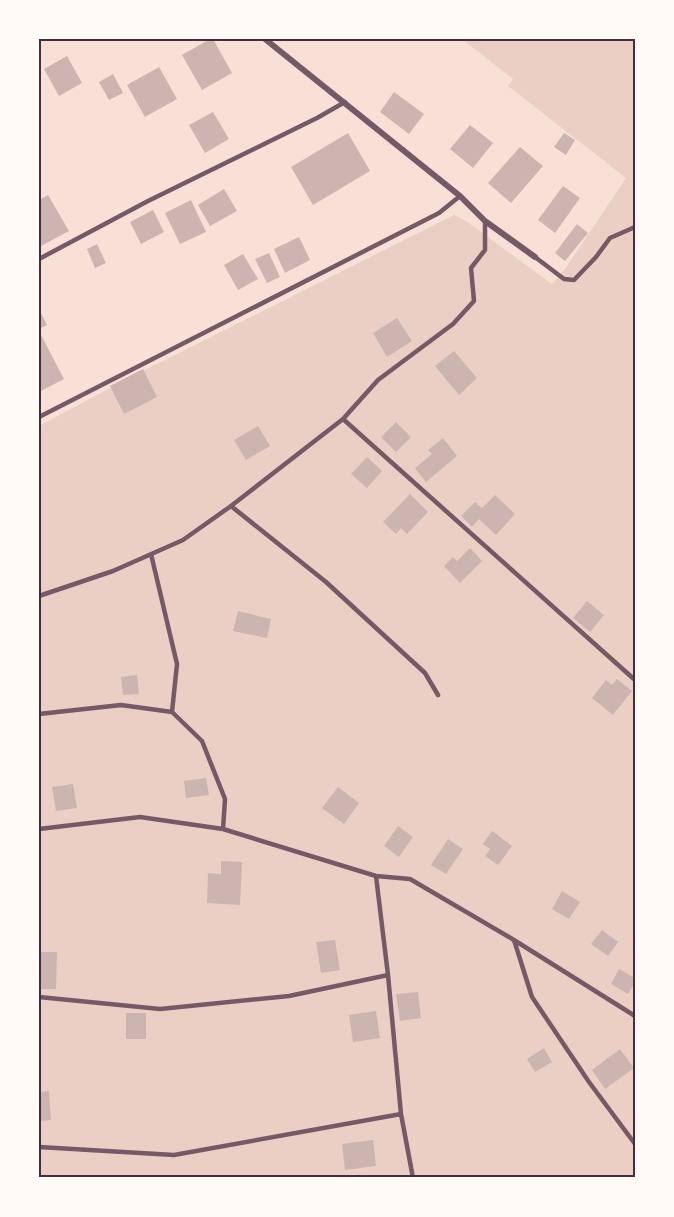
<svg xmlns="http://www.w3.org/2000/svg" width="674" height="1217" font-family="'Roboto Condensed',sans-serif">
<rect width="100%" height="100%" fill="#f7e1d7"/>
<path fill="#ebcfc5" d="M462,39H635V1178H39V426L125,380L454,215L466,221L552,284L567,266L626,178L508,86L513,79Z"/>
<path fill="#ccb4b1" d="M210,39H213L232,73L202,90L182,55Z
M67,56L82,83L59,96L44,69Z
M159,67L177,99L145,117L127,85Z
M113,74L123,93L109,100L99,82Z
M394,92L424,114L409,134L380,112Z
M213,112L229,139L205,153L189,125Z
M470,125L493,143L473,168L450,149Z
M348,133L370,171L313,205L291,167Z
M564,133L575,140L566,155L554,147Z
M520,147L543,166L511,203L488,183Z
M563,186L580,198L555,233L538,220Z
M224,189L237,211L210,226L198,205Z
M48,195L69,231L39,247V200Z
M191,200L206,232L180,244L165,213Z
M153,210L164,232L141,244L130,222Z
M577,224L588,233L565,261L555,253Z
M299,237L310,260L285,273L274,249Z
M97,244L106,263L95,268L87,249Z
M269,253L280,277L267,283L255,259Z
M243,254L258,279L238,290L224,265Z
M41,313L47,325L39,329V314Z
M397,318L412,341L387,357L373,333Z
M41,335L64,379L39,392V336Z
M454,351L477,378L459,395L435,366Z
M143,369L157,397L124,414L110,386Z
M396,422L411,437L396,452L381,437Z
M258,426L270,446L246,460L234,440Z
M443,438L457,456L426,482L415,468L432,454L428,450Z
M367,457L382,471L367,488L351,474Z
M410,494L428,512L407,534L401,528L396,534L383,522Z
M495,495L515,514L496,535L479,519L472,527L461,516L475,502L482,508Z
M470,548L482,561L460,583L444,566L453,557L457,561Z
M587,601L604,615L590,632L573,618Z
M238,611L271,619L267,638L233,631Z
M137,675L139,694L123,695L121,677Z
M617,679L632,691L613,715L592,698L606,680L612,685Z
M206,778L209,795L186,798L184,781Z
M73,784L77,808L56,811L52,787Z
M338,787L359,803L344,824L322,808Z
M398,826L413,837L399,857L384,846Z
M492,831L512,846L498,865L485,856L490,849L483,844Z
M448,839L463,849L446,874L431,865Z
M221,861L242,862L240,905L207,903L208,873L221,874Z
M562,891L580,902L569,919L552,909Z
M602,930L618,942L608,956L591,944Z
M335,940L340,970L321,973L316,942Z
M39,952H57L56,989H39Z
M619,969L635,978V982L628,994L611,984Z
M418,992L421,1018L400,1021L396,994Z
M376,1011L380,1038L353,1042L349,1015Z
M126,1013H146V1039H126Z
M544,1048L552,1062L535,1072L527,1059Z
M620,1049L634,1068L605,1089L592,1070Z
M49,1091L51,1120L39,1121V1092Z
M373,1140L376,1166L345,1170L342,1144Z"/>
<g fill="none" stroke-linecap="round" stroke-linejoin="round">
<path stroke="#755966" stroke-width="4.5" d="M535,257L564,279L574,280L596,257L610,238L635,227
M39,259L148,201L317,118L345,102
M39,417L439,213L460,196
M343,419L635,680
M231,506L326,582L425,673L438,695
M151,554L177,664L172,712
M39,596L113,571L183,540L231,506L343,419L378,380L453,324L474,301L471,268L485,250V221
M39,714L121,705L172,712L202,741L225,799L223,829
M39,829L140,817L223,829L376,876L410,879L514,940L635,1016
M376,876L388,975L401,1114L413,1178
M514,940L532,997L589,1082L635,1144
M39,997L160,1009L289,996L388,975
M39,1147L174,1155L401,1114"/>
<path stroke="#755966" stroke-width="6" d="M265,39L460,196L485,221L535,257"/>
</g>
<rect width="674" height="1217" fill="none" stroke="#fffaf5" stroke-width="81"/>
<rect x="40" y="40" width="594" height="1136" fill="none" stroke="#4a2c40" stroke-width="2"/>
</svg>
